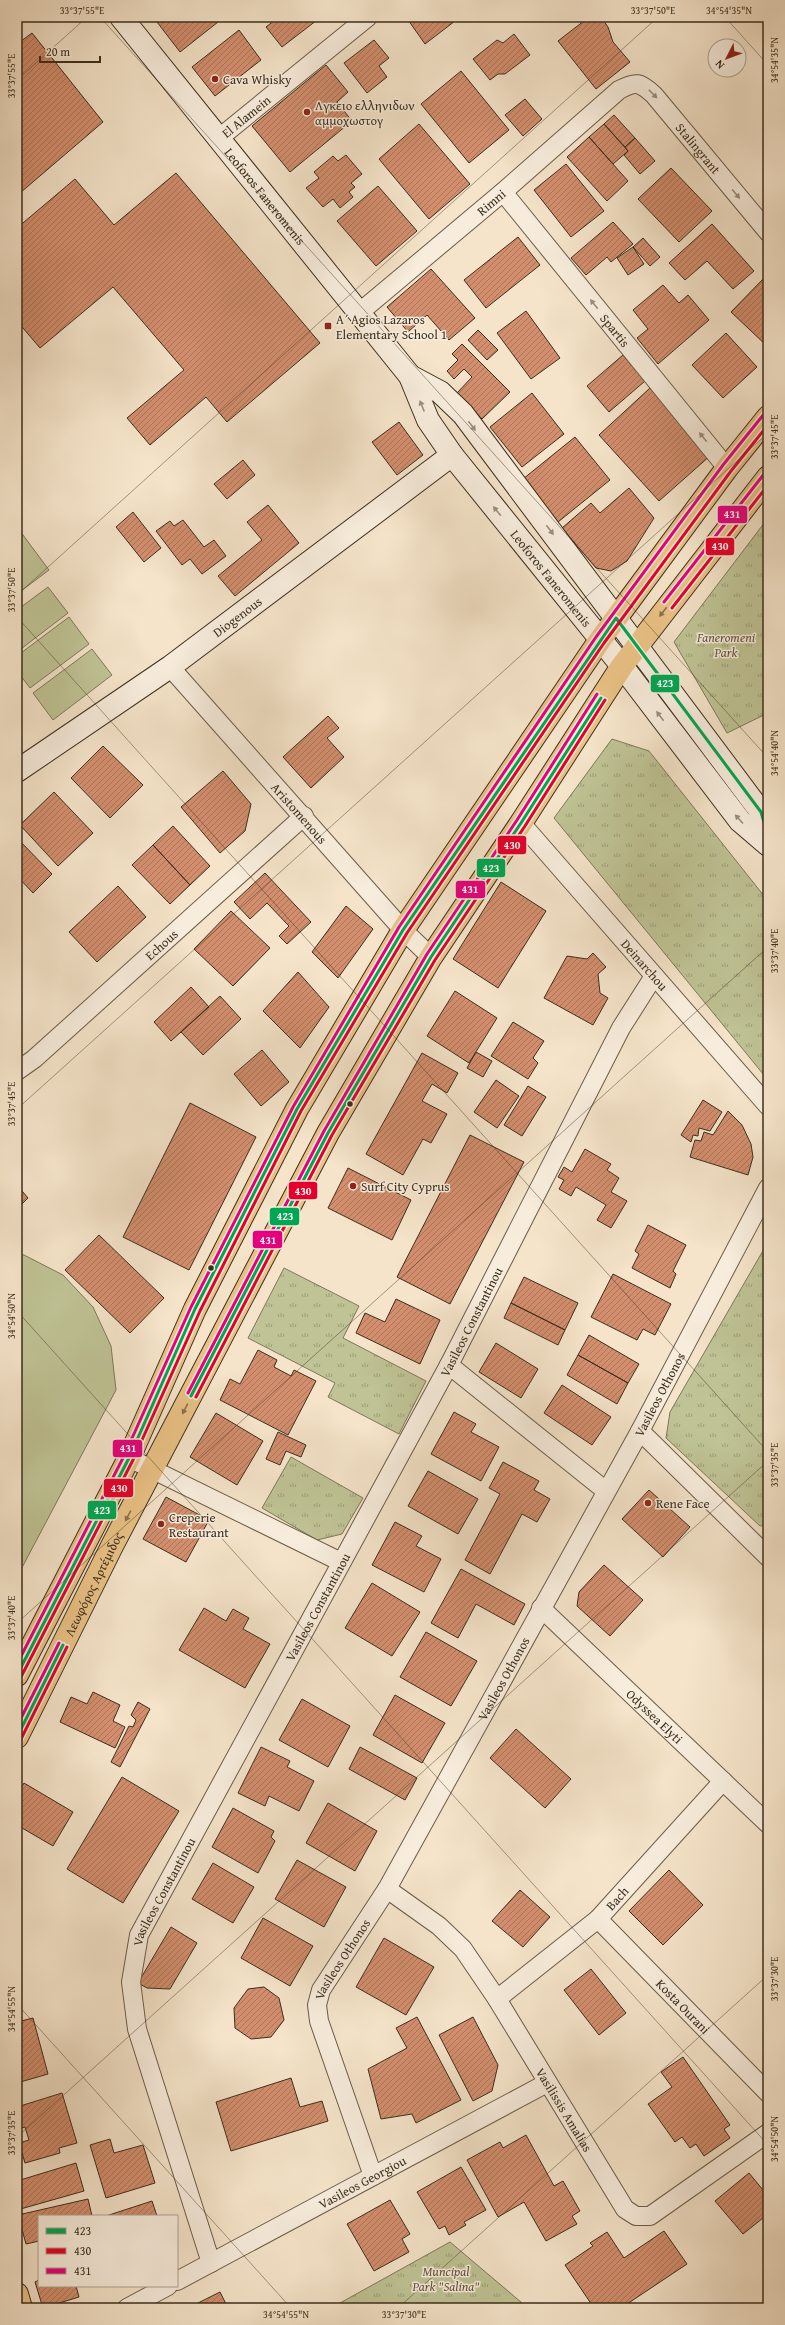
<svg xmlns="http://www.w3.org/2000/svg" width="785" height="2325" font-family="'Gentium Book Plus',serif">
<defs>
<pattern id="grass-tufts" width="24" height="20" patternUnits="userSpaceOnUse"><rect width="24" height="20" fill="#bfc395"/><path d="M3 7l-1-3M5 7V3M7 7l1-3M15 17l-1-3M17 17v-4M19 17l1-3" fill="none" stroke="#9c9f79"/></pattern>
<pattern id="building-hatch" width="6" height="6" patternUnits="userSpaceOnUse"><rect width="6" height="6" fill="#d38e6e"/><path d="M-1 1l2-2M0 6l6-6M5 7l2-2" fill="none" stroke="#ac745a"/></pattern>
</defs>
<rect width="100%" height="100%" fill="#f5e4ca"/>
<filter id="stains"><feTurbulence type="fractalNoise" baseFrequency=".005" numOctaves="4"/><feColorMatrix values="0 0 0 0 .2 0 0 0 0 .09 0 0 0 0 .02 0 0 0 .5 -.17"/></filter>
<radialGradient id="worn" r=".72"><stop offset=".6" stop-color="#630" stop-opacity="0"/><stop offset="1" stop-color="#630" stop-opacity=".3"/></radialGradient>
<path fill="url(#grass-tufts)" stroke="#7e7859" d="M768,518V713L727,733L674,642Z
M612,739L649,751L768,901V1080L554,818Z
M768,1242V1525L760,1526L666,1438L670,1412Z
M284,1268L359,1306L343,1338L426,1381L399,1434L328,1397L335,1383L248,1338Z
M291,1457L363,1498L342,1534L317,1540L262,1508Z
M450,2242L528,2308H331Z"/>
<path fill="#bfc395" stroke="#7e7859" d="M20,531L49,570L17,594V533Z
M48,587L68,613L17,652V610Z
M69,617L89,644L30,688L17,671V656Z
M92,649L112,675L53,720L33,693Z
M17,1254L24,1255L63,1275L93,1307L111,1346L116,1390L17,1577Z"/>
<path fill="url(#building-hatch)" stroke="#3c2e1d" d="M164,17H215L218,22L180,52L157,22Z
M279,17H321L282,47L266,27Z
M406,17H452L455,21L425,44Z
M589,17H601L608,27L613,42L630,62L596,89L558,41Z
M239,30L261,60L215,96L192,67Z
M32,33L103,122L20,193L17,189V44Z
M514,34L530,55L505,74H498L490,80L473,59L497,40L503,43Z
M374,40L389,58L379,66L387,77L367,93L344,63Z
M326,65L348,92L337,102L352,121L290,172L252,126Z
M461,71L509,130L469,163L421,104Z
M525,99L542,119L523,136L505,115Z
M614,115L635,138L625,147L604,124Z
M419,124L470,184L429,219L379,159Z
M604,124L628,151L613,164L589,137Z
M589,137L628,181L607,201L567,157Z
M635,138L655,161L640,174L624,155L628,151L625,147Z
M346,155L362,174L351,183L355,187L349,192L353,197L340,208L333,199L323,207L306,188L319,178L314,172L333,156L338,161Z
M566,164L604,211L571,237L534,190Z
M671,168L712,211L679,242L638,199Z
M176,173L320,343L227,422L206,397L150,445L127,418L184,370L113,287L40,348L17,321V228L75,179L114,225Z
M378,186L417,231L376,266L337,221Z
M613,222L633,244L611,262L607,257L586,275L571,258Z
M712,224L754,271L733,289L707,261L685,280L669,263Z
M518,237L540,265L486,308L464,280Z
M643,238L660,257L650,266L633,247Z
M633,247L644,264L628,275L617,258Z
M431,269L475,318L449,340L427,315L408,332L387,307Z
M763,279L768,284V347L731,312Z
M663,285L679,303L688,295L709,320L658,364L637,338L648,329L633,310Z
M526,311L560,358L531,379L497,333Z
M478,330L498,350L487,360L468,340Z
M726,333L757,367L723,398L692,365Z
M462,344L510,392L482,419L457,393L472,377L464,369L454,379L447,371L458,360L452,354Z
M623,355L645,381L609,412L587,386Z
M650,388L711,455L659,501L599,435Z
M532,393L564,434L522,467L490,427Z
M399,422L423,455L397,475L372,442Z
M575,437L610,480L558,522L523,479Z
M243,460L255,475L227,499L214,484Z
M629,488L654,518L627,561L611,571L596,568L562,528L591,503L600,513Z
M268,505L299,543L235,596L218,576L262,540L247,522Z
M133,512L161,548L144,562L116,527Z
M183,520L204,547L214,540L226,556L202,574L190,559L182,565L156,531L170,521L174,526Z
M328,716L339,728L327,738L344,757L311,788L283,757Z
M103,746L143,785L110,818L71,778Z
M223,771L251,804L245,831L220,853L181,807Z
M54,792L93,833L58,866L20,825Z
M173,826L210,866L190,885L153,845Z
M17,838L52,874L33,893L17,876Z
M153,845L190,885L170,904L132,865Z
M265,873L311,922L287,944L279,936L289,926L267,903L250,919L234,902Z
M501,882L546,911L498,988L453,959Z
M118,886L146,917L97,962L69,932Z
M346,906L373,929L338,978L312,952Z
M231,911L270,948L233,986L194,949Z
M593,953L606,967L598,974L600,993L608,998L593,1025L544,998L567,956L587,959Z
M298,972L329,1007L300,1048L263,1011Z
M191,987L209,1007L171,1041L154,1022Z
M455,991L497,1018L469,1063L427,1036Z
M220,996L241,1019L203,1055L181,1032Z
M513,1022L544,1041L533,1058L538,1063L528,1079L491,1056Z
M262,1050L289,1082L261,1106L234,1074Z
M476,1052L492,1061L483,1077L467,1068Z
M422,1053L458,1073L447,1093L432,1084L422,1101L447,1114L431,1143L423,1139L403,1175L366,1154Z
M496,1080L519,1096L497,1128L474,1112Z
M528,1086L546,1097L522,1136L504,1125Z
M703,1100L722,1112L710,1131L699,1128L698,1136L693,1135L691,1142L681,1135Z
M190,1103L256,1137L189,1270L123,1237Z
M728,1111L742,1125L751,1144L753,1157L748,1175L690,1157L695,1140L701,1141L704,1132L713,1135Z
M470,1135L524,1162L450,1304L397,1277Z
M585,1149L611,1164L607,1170L619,1178L611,1192L627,1201L611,1228L597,1220L606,1205L576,1187L571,1196L559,1189L564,1180L558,1177L564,1167L572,1172Z
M348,1168L411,1200L392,1240L328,1208Z
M17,1185L28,1198L17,1209Z
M648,1225L686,1245L673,1271L676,1274L670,1288L632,1268L639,1254L635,1251Z
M99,1235L164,1298L130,1333L65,1270Z
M613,1274L671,1304L655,1335L643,1329L637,1340L591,1317Z
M524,1277L578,1303L565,1330L511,1303Z
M396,1299L440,1320L420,1364L356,1333L365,1313L385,1322Z
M511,1303L565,1330L558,1345L504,1318Z
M589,1335L639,1364L628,1383L578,1355Z
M496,1343L538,1369L521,1398L479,1372Z
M258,1350L277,1360L274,1367L291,1376L294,1370L316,1381L288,1435L220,1400L230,1379L240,1384Z
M578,1355L628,1383L617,1404L567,1375Z
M562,1385L611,1417L592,1445L544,1413Z
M454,1412L476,1424L471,1432L499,1447L481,1481L431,1454Z
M216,1413L263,1441L237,1485L190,1457Z
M278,1432L306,1445L301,1457L286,1451L280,1465L266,1459Z
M503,1462L539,1481L534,1490L550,1499L537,1522L522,1514L490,1574L465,1560L500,1494L489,1488Z
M428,1471L478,1499L458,1534L408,1506Z
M649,1490L690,1527L663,1557L622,1519Z
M166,1497L209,1520L186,1562L143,1539Z
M395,1522L422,1536L416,1546L441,1559L424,1592L372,1565Z
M604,1565L643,1600L610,1636L577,1606L579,1592Z
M461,1569L525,1604L514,1625L476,1604L458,1638L431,1623Z
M372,1583L420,1612L392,1656L345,1628Z
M204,1608L226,1621L233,1609L249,1618L243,1629L270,1644L245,1688L179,1650Z
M426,1632L477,1661L451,1706L400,1677Z
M93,1692L120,1705L113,1721L125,1727L115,1748L60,1722L71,1697L87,1704Z
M395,1695L445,1723L422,1763L373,1735Z
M302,1699L350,1726L328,1767L279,1740Z
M138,1702L150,1709L120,1767L111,1762L129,1726L133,1727L136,1720L131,1715Z
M516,1729L571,1779L545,1808L490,1758Z
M261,1747L290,1761L287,1767L314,1781L299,1811L269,1796L265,1806L238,1793Z
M360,1747L417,1778L405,1800L349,1769Z
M122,1777L179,1811L123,1903L67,1869Z
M24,1783L73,1812L53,1846L17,1825V1795Z
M328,1803L377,1831L355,1871L306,1843Z
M233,1808L274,1831L271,1837L275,1841L258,1873L212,1847Z
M297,1860L346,1887L324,1927L275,1899Z
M213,1863L254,1887L233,1923L192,1899Z
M669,1870L703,1905L663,1945L629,1911Z
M520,1890L550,1917L523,1947L492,1921Z
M263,1918L313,1946L290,1986L241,1958Z
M171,1927L197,1943L170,1989L147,1988L138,1983Z
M384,1938L434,1967L406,2015L356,1987Z
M591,1969L626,2013L599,2035L564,1990Z
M264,1987L279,1998L284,2020L271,2037L251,2039L235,2028L234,2008L248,1989Z
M417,2017L461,2100L416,2123L412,2114L381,2119L368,2069L407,2048L396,2028Z
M473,2017L498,2065L492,2091L473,2101L439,2035Z
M33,2018L48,2074L17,2083V2022Z
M683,2057L730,2125L724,2129L730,2138L704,2156L696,2144L690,2148L682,2137L675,2142L648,2104L672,2087L661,2072Z
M291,2078L300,2107L322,2101L328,2121L231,2151L216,2102Z
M62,2093L77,2143L59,2148L60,2153L25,2163L19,2143L29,2140L25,2127L17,2129V2107Z
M526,2135L554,2186L563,2181L580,2211L572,2216L577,2224L546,2241L524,2202L498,2217L467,2160L500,2142L503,2148Z
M110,2139L114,2153L143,2145L155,2183L106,2198L90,2145Z
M76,2163L84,2191L17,2210V2181Z
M461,2167L486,2210L464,2222L466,2225L449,2235L445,2226L439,2229L417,2192Z
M749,2173L768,2196V2214L743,2234L715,2201Z
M88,2199L92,2216H39V2241L26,2244L18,2215Z
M390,2200L410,2234L402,2239L409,2252L374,2271L347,2224Z
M152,2201L157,2216H106Z
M664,2231L687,2264L621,2308H594L565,2265L593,2246L590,2243L607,2232L624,2258Z
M39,2280V2286H76L79,2297L43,2308L35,2282Z
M220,2292L228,2308H188Z"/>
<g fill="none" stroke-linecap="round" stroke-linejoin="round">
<g stroke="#6a5c48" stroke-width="20">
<g id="street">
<path id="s1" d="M218,139L368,17"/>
<path id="s2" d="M503,192L727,468"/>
<path id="s3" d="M360,312L503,192L619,90C636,81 640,82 654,95L768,232"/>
<path id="s4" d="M170,667L403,930L431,957"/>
<path id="s5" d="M521,823L768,1106"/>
<path id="s6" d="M17,1071L34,1059L304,816"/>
<path d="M449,1365L606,1491"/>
<path d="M640,1431L768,1557"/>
<path d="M129,1458L341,1562"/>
<path id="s7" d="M541,1608L768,1824"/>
<path id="s8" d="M387,1889L439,1926L463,1949L497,1999L625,2209L636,2216H650L768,2133"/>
<path id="s9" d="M598,1919L768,2093"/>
<path id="s10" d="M497,1999L598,1919L723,1781"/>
<path id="s11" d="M373,2176L319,2021L317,2005L321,1990L387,1889L640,1431L768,1188"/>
<path id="s12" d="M211,2263L137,2029L131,1982L139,1935L449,1365L621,1028L654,976"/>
<path id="s13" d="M177,2281L547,2083"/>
<path d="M127,2308L168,2286"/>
</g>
</g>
<g stroke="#3c2e1d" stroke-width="24">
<g id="secondary">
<path id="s14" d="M121,17L410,376L428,420L452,455L622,666L740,821L768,845"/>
<path d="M410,376L440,392L463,414L761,812L768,836"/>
<path id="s15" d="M17,771L170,667L452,455"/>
</g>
</g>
<g stroke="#3c2e1d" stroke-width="24">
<g id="primary">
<path d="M17,1675L129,1458L195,1309L297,1109L403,930L600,640L727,468L768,417"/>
<path id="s16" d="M17,1737L112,1546L328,1133L431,957L521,823L622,666L768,477"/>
<path d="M17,2294L21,2308"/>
</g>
</g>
<use href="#street" stroke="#f8eddd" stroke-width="18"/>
<use href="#secondary" stroke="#f8eddd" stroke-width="22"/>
<use href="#primary" stroke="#eac285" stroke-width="22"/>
<g stroke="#f8eddd" stroke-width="6">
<path id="bus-1" d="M191,1396L328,1133L431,957L521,823L601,698
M17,1675L129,1458L195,1309L297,1109L403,930L616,618L761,812L768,836
M17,1737L63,1645"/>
</g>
<g stroke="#f8eddd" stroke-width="6">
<path id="bus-2" d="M672,608L768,485
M196,1397L332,1135L435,960L525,826L605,700
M21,1677L133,1460L200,1311L301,1111L407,933L604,643L731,471L768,425
M21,1739L67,1647"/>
</g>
<g stroke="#f8eddd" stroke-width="6">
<path id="bus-3" d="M664,602L764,474
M188,1393L324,1131L427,954L517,820L597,694
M17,1664L124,1456L191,1307L293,1107L399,927L596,637L723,465L764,414
M17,1726L59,1643"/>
</g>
<use href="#bus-1" stroke="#00a651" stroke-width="3"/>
<use href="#bus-2" stroke="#e4002b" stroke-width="3"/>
<use href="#bus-3" stroke="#e5007d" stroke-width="3"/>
</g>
<defs><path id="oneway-solid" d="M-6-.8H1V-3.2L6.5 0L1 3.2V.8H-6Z"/></defs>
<g fill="#9a8e7d">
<use href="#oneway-solid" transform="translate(653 94) rotate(45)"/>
<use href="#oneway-solid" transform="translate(736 194) rotate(50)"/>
<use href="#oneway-solid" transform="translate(594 304) rotate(-129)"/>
<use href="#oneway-solid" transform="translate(422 406) rotate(-112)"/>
<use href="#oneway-solid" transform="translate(472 426) rotate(53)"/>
<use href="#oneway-solid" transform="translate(703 437) rotate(-129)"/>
<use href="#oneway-solid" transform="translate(497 511) rotate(-129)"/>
<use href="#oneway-solid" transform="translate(550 530) rotate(53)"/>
<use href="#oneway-solid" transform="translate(660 716) rotate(-127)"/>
<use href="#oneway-solid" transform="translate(739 819) rotate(-132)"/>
</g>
<g fill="#8a714c">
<use href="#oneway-solid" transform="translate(663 612) rotate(128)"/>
<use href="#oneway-solid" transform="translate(185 1409) rotate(117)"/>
<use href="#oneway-solid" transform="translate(128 1516) rotate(118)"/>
</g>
<path fill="none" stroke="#3c2e1d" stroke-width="1" stroke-opacity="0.45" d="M100,17L768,758M725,17L768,65M17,80L87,17M17,595L658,17M17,617L768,1452M17,1109L768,433M17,1311L768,2145M17,1623L768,947M17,2004L291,2308M17,2137L768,1461M398,2308L768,1975"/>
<g fill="#8f2418" stroke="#f8eddd" stroke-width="1.5">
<circle cx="215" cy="79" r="4"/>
<circle cx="307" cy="112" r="4"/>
<rect x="324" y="322" width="8" height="8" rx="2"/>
<circle cx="353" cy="1186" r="4"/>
<circle cx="648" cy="1503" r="4"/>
<circle cx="161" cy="1524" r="4"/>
</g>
<g fill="#3c2e1d" stroke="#f8eddd" stroke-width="1.5">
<circle cx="350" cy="1104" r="3.5"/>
<circle cx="211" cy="1268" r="3.5"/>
</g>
<g text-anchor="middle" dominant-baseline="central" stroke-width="3" stroke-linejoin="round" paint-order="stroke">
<g font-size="13" fill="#3c2e1d" stroke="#f8eddd" text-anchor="start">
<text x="223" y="79">Cava Whisky</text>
<text x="315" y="105">Λγκειο ελληνιδων<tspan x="315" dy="15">αμμοχωστογ</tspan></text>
<text x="336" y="319">A´ Agios Lazaros<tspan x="336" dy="15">Elementary School 1</tspan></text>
<text x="361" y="1186">Surf City Cyprus</text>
<text x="656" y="1503">Rene Face</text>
<text x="169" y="1517">Creperie<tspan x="169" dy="15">Restaurant</tspan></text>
</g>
<g font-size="13" fill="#3c2e1d" stroke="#f8eddd">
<text stroke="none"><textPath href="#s1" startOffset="36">El Alamein</textPath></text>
<text stroke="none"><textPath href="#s3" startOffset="450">Stalingrant</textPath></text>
<text stroke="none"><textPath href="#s14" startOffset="230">Leoforos Faneromenis</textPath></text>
<text stroke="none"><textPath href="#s3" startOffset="171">Rimni</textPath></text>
<text stroke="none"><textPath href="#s2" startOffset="178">Spartis</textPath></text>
<text stroke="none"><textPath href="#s14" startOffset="709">Leoforos Faneromenis</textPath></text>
<text stroke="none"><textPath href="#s15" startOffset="269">Diogenous</textPath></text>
<text stroke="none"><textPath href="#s4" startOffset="195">Aristomenous</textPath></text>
<text stroke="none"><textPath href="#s6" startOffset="192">Echous</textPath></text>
<text stroke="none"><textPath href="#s5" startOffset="188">Deinarchou</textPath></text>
<text stroke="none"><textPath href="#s12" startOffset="1038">Vasileos Constantinou</textPath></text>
<text stroke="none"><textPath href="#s11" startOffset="881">Vasileos Othonos</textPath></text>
<text stroke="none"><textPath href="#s16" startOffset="171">Λεωφόρος Αρτέμιδος</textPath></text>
<text stroke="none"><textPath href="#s12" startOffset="714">Vasileos Constantinou</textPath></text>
<text stroke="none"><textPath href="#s11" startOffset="557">Vasileos Othonos</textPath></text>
<text stroke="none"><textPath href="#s7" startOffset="157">Odyssea Elyti</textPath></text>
<text stroke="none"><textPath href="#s12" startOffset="390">Vasileos Constantinou</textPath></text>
<text stroke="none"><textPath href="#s10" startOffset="157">Bach</textPath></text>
<text stroke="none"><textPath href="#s11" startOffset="233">Vasileos Othonos</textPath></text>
<text stroke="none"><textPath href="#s9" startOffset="122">Kosta Ourani</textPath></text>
<text stroke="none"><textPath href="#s8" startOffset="287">Vasilissis Amalias</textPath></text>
<text stroke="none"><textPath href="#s13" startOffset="210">Vasileos Georgiou</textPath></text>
</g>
<g font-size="13" font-style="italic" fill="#5d533b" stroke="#f8eddd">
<text x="726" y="637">Faneromeni<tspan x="726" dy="15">Park</tspan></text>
<text x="446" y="2271">Muncipal<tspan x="446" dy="15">Park "Salina"</tspan></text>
</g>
</g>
<g stroke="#f8eddd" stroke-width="1.5">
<rect x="717" y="505" width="31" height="19" rx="4" fill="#e5007d"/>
<rect x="705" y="537" width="30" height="19" rx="4" fill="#e4002b"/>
<rect x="650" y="674" width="30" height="19" rx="4" fill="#00a651"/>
<rect x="497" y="835" width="30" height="20" rx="4" fill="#e4002b"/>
<rect x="476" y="858" width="30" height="20" rx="4" fill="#00a651"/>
<rect x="455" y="880" width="31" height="19" rx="4" fill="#e5007d"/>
<rect x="288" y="1181" width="30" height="19" rx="4" fill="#e4002b"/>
<rect x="269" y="1207" width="31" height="19" rx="4" fill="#00a651"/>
<rect x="252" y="1230" width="31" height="19" rx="4" fill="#e5007d"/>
<rect x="112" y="1439" width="31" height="19" rx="4" fill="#e5007d"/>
<rect x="103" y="1478" width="31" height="20" rx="4" fill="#e4002b"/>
<rect x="87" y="1500" width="30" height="20" rx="4" fill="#00a651"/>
</g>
<g font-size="11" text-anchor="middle" font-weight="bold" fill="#fff">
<text x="732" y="518">431</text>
<text x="720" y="550">430</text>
<text x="665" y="687">423</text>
<text x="512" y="849">430</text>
<text x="491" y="872">423</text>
<text x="470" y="893">431</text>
<text x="303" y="1195">430</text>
<text x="285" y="1220">423</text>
<text x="268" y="1244">431</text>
<text x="128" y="1452">431</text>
<text x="119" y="1492">430</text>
<text x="102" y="1514">423</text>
</g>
<rect width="785" height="2325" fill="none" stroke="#f5e4ca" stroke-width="44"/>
<rect x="38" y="2215" width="140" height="72" fill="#f8eddd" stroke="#ada190"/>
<rect x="46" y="2228" width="20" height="6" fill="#00a651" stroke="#ada190"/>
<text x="74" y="2235" font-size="12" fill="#3c2e1d">423</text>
<rect x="46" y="2248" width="20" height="6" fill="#e4002b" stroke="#ada190"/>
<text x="74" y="2255" font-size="12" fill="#3c2e1d">430</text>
<rect x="46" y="2268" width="20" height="6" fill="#e5007d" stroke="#ada190"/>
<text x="74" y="2275" font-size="12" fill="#3c2e1d">431</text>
<g transform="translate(727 58) rotate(228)"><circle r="19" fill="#f8eddd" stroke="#ada190"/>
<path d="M0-3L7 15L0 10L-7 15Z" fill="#8f2418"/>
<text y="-6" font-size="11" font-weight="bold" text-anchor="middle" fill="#3c2e1d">N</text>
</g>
<path d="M40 56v6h60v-6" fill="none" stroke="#3c2e1d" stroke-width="2"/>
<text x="46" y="56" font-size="12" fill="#3c2e1d" stroke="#f8eddd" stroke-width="3" paint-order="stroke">20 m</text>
<rect x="22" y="22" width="741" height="2281" fill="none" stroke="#3c2e1d" stroke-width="1.5"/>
<g font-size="10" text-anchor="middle" fill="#3c2e1d">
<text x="82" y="14">33°37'55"E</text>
<text x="653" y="14">33°37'50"E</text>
<text x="729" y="14">34°54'35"N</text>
<text transform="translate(774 60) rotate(-90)" y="4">34°54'35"N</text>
<text transform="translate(11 76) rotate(-90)" y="4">33°37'55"E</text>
<text transform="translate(774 437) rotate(-90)" y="4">33°37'45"E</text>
<text transform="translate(11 590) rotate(-90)" y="4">33°37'50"E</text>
<text transform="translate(774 753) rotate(-90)" y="4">34°54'40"N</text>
<text transform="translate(774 951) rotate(-90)" y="4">33°37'40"E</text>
<text transform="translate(11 1104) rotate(-90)" y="4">33°37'45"E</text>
<text transform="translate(11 1316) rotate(-90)" y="4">34°54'50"N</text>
<text transform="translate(774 1465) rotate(-90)" y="4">33°37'35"E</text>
<text transform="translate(11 1618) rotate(-90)" y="4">33°37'40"E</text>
<text transform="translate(774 1979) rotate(-90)" y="4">33°37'30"E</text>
<text transform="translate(11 2009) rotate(-90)" y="4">34°54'55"N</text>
<text transform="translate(11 2133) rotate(-90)" y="4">33°37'35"E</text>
<text transform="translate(774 2139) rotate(-90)" y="4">34°54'50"N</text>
<text x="286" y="2318">34°54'55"N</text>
<text x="404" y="2318">33°37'30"E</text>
</g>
<rect width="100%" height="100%" filter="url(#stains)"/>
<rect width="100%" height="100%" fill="url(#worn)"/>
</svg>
